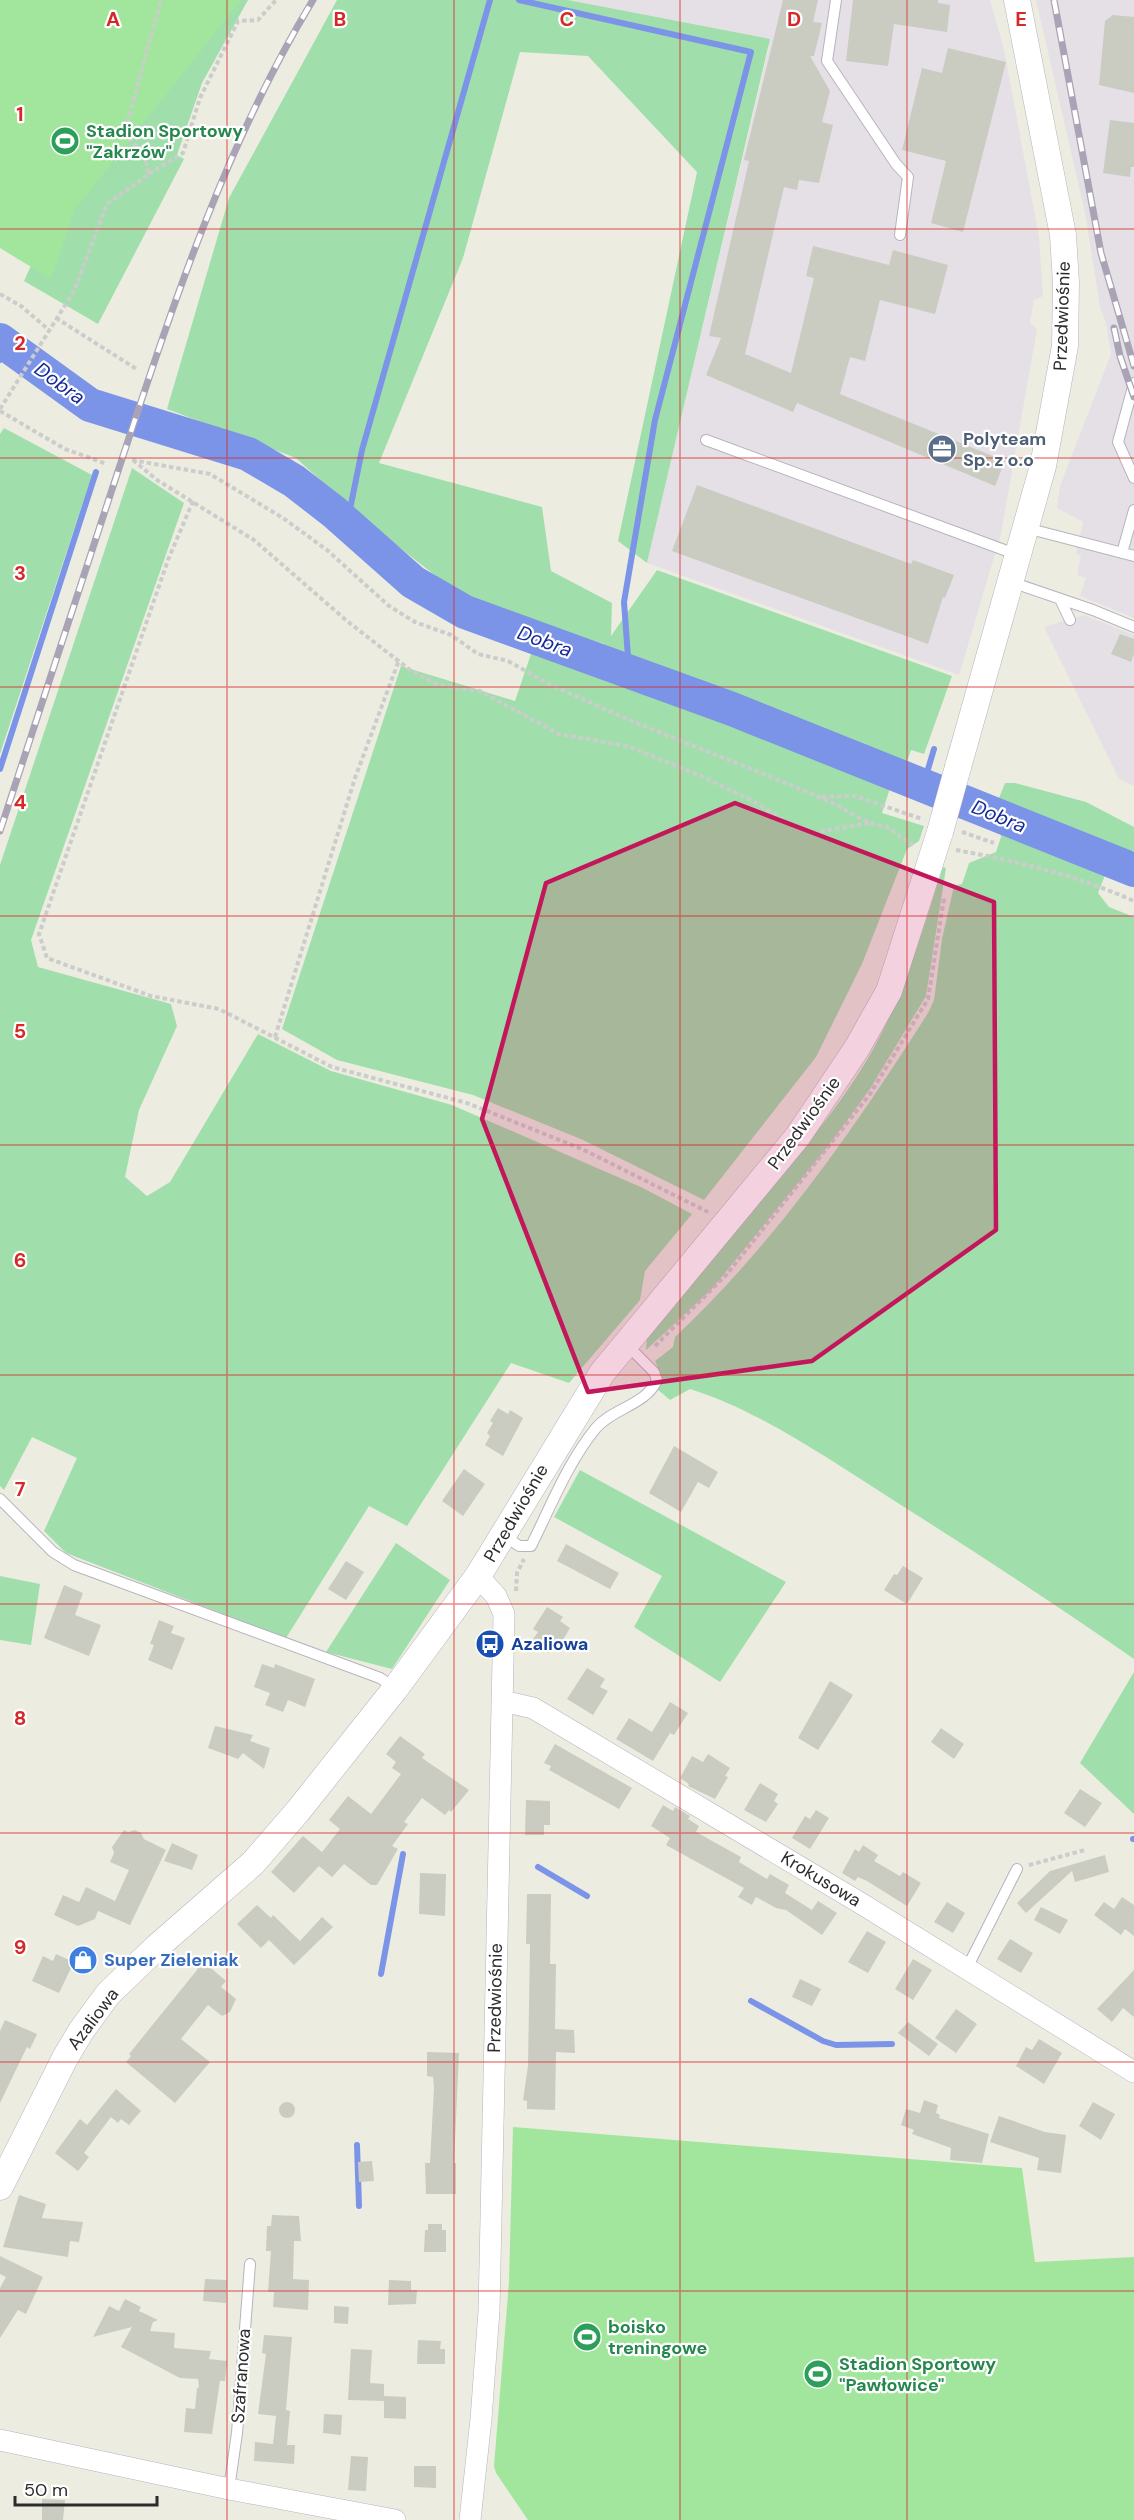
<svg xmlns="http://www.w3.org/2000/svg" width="1134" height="2520" font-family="'DM Sans',sans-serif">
<rect width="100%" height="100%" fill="#ecede0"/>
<path fill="#e5e0e6" d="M570,0H990L1004,49L1039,237L1043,296L1034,300L1030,323L1037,329L1001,534L959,675L647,563L769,47Z
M1036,0H1134V618L1080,596L1086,578L1077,575L1081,556L1076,554L1083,522L1057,508L1060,486L1111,354L1106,323L1100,307L1085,213Z
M1084,615L1134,635V786L1119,779L1044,627Z"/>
<path fill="#a0dfab" d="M152,0H248L202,83L177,155L184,159L98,324L24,281Z
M337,0H568L770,39L647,563L618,541L697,172L588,56L520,52L463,258L379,463L542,507L551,571L612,603L611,636L657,570L952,676L924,754L911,750L904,770L783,725L778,741L891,785L882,813L924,826L919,841L907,849L862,964L816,1057L704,1200L583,1140L473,1095L337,1060L282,1029L401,666L515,701L532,651L585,668L604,644L473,605L363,519L296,458L167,409L229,198Z
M4,428L92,475L0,754V434Z
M132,468L184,503L31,940L38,967L171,1004L177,1026L139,1110L125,1177L147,1196L170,1182L258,1034L331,1071L452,1105L643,1188L692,1214L645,1271L640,1300L569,1383L511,1363L407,1526L369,1506L286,1638L66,1553L44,1531L77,1458L32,1437L4,1490L0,1486V865Z
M1005,783H1015L1086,802L1134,827V851L1128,853L999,798Z
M1000,827L1107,870L1098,893L1109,907L1134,917V1659C1054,1603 972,1550 890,1498C831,1460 756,1409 690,1389L670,1400L657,1389L661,1374L655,1361L673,1347L675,1337C775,1243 855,1128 928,1013L934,1000L942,939L954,886L962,884L969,863L996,852L1001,837Z
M943,867L946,868L926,996L870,1089L829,1145L711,1290L646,1350L647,1337C688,1288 729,1238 770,1189C808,1143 849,1095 877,1042C907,986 924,927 943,867Z
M580,1470L786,1582L720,1682L634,1627L662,1576L554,1517Z
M396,1543L450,1580L392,1669L326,1652Z
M0,1576L40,1584L31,1645L0,1640Z
M1134,1672V1814L1080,1763Z"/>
<path fill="#a2e69d" d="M0,0H241L75,209L51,279L0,248Z
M513,2127L1022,2168L1035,2262L1134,2257V2520H528L496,2473L494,2466L509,2282Z"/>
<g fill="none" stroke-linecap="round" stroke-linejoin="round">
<path stroke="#7b94e7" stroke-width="6" d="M519,0L751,52L655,420L624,602L629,671
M0,360L12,348
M347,524L362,450L490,0
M0,769L96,472
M923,786L934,749
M1133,1839H1134
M538,1867L587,1896
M381,1974L403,1854
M751,2001L823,2041L836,2045L892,2044
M357,2145L359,2206"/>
<path stroke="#7b94e7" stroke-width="34" d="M0,340L90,405L248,454L294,481L334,512L413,582L465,612L732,709L1134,870"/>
</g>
<path fill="#caccc2" d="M783,0H818L813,22L822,23L814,56H810L830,91L822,122L833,125L819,183L799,180L797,190L784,187L745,354L791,373L814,278L806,276L813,246L889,265L893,250L948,265L935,314L880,300L865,361L850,357L840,394L1005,461L995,486L797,403L793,412L706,375L721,338L709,336L749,161L744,160Z
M853,0H938V3L950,5L947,32L894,24L888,66L846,61Z
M1113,15L1134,17V93L1099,85L1105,21Z
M948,48L1006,62L963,232L931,223L946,161L902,150L922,68L942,73Z
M1110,120L1134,123V167H1131L1130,177L1103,173Z
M697,485L911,564L913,560L954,575L945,598L943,597L928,644L672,551Z
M1120,634L1134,639V654L1131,662L1111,654Z
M498,1408L508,1414L510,1410L523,1418L503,1456L485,1445L490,1436L487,1433L493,1423L490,1421Z
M674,1446L718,1472L709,1488L698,1482L681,1512L649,1493Z
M464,1469L485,1484L463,1516L442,1501Z
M566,1544L619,1573L610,1589L557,1561Z
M346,1561L364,1572L346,1600L328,1589Z
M903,1566L923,1578L907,1604L884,1590L894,1574L897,1575Z
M64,1585L83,1593L75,1615L101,1625L89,1656L44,1638Z
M547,1607L563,1617L560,1621L570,1628L560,1645L556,1643L549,1653L531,1642L538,1632L533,1629Z
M159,1620L174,1626L171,1633L185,1638L172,1670L148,1660L154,1645L150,1644Z
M262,1664L274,1668L275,1664L315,1679L305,1707L288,1700L283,1712L265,1705L270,1693L254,1687Z
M587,1668L605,1679L600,1687L608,1691L593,1715L567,1699Z
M830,1681L853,1695L818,1750L798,1738Z
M670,1702L688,1713L674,1735L670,1733L653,1761L616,1739L629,1718L652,1732Z
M215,1726L253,1735L250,1741L270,1748L264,1769L243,1753L238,1759L208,1748Z
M941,1728L964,1744L954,1759L931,1742Z
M400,1736L425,1754L422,1758L469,1790L451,1812L449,1810L445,1815L422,1798L404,1822L408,1824L392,1846L398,1849L377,1885H371L344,1864L332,1877L319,1866L294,1893L271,1872L303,1836L322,1852L340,1829L329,1820L348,1796L371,1814L401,1774L392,1768L396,1762L386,1754Z
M555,1744L632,1788L619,1809L549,1770L551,1766L544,1763Z
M708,1754L730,1768L725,1776L728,1777L715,1799L688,1786L689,1784L680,1778L692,1756L703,1762Z
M760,1783L778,1794L774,1801L778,1804L766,1822L744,1810Z
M1080,1789L1102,1803L1085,1827L1064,1813Z
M526,1800L550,1801V1825H544V1835H525Z
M663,1805L673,1811L675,1807L690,1816L688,1819L699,1826L696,1832L741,1857L739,1862L767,1879L770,1874L789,1885L785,1893L812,1910L818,1901L837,1913L822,1935L786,1910L776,1908L756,1897L752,1905L738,1897L744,1888L666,1845L670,1838L651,1826Z
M816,1810L829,1818L810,1849L792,1838L805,1816L810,1819Z
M124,1830L128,1832L135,1830L141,1833L144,1839L166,1850L130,1925L98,1911L95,1919L78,1926L54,1915L63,1895L79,1902L86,1887L115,1901L129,1870L110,1862L114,1853L112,1847Z
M172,1843L198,1855L192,1870L164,1861Z
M863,1845L878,1855L874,1861L900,1876L903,1872L921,1883L907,1906L867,1881L858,1877L855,1881L842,1873L855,1849L859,1852Z
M1105,1855L1109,1872L1075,1882L1072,1871L1026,1913L1017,1903L1050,1871Z
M420,1873L446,1874L445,1916L419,1914Z
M527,1894H551L550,1964H556L555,2029L574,2030L575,2053L556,2052L555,2110L527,2109V2101L523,2100L528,2066L530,1944H526Z
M1122,1897L1134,1905V1936L1125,1929L1121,1935L1094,1915L1104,1902L1114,1909Z
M947,1902L965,1913L953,1933L934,1922Z
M257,1905L271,1918L273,1915L300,1941L322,1917L333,1927L294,1965L269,1940L261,1948L237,1924Z
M1041,1907L1068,1920L1060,1934L1034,1920Z
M867,1931L886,1942L868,1973L848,1962Z
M1010,1939L1033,1953L1021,1973L997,1959Z
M74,1947L95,1957L89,1971L73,1964L59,1993L32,1981L43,1956L53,1961L56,1954L69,1960Z
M198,1957L226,1981L221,1987L236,1999L230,2012L222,2016L208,2005L181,2039L210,2062L175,2103L126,2062L131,2056L129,2054L197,1970Z
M913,1959L932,1970L913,2000L895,1989Z
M1134,1970V2017L1123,2008L1112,2022L1097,2009Z
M800,1979L821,1989L812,2006L792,1997Z
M956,2009L977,2024L956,2053L935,2038Z
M5,2020L37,2034L30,2049L27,2047L0,2103V2031Z
M908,2022L938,2044L929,2056L898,2033Z
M1039,2039L1062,2053L1044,2084L1016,2066L1026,2047L1032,2050Z
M427,2052L459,2053L454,2163H456V2194H426L425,2163H430L434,2088L433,2077L427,2076Z
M116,2089L141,2111L129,2125L121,2119L118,2123L111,2117L84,2153L89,2157L78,2171L55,2153L80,2119L87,2125Z
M924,2100L938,2105L936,2113L940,2115L939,2118L989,2134L982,2163L950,2160L951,2148L912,2134L914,2130L901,2125L906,2109L920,2113Z
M1093,2102L1115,2114L1101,2140L1079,2126Z
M279 2110a8 8 0 1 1 16 0a8 8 0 1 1-16 0Z
M999,2116L1045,2132L1066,2135L1061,2173L1037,2170L1039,2158L990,2142Z
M372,2161L374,2181L359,2182L358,2162Z
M19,2195L46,2204L42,2218L83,2222L79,2242L70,2241L68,2257L3,2247Z
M272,2215L299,2216L301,2241H294L293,2279L309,2280L308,2310L273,2307L274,2292H268L271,2251H266L267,2226H271Z
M428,2224H442V2230H446V2252H424L425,2230H428Z
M0,2256L43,2277L26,2314L18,2310L0,2338V2288L6,2277L0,2274Z
M205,2279L227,2280L226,2303L203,2301Z
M389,2280L411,2281V2290H417L416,2304L388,2305Z
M125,2299L141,2307L139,2311L158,2320L153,2322L150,2331L175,2333L174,2348L211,2351L209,2359L227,2361L225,2381H220L212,2434L184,2432L186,2408L195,2409L197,2388L199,2387L198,2379L180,2378L121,2347L132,2327L93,2337L109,2306L119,2311Z
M334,2306L349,2307L348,2324L334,2323Z
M264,2335L292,2337L286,2410L290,2411L287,2445H295L294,2464L254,2461L255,2442L273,2444L276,2416L258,2414L266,2354L262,2353Z
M418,2340L441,2341L440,2349H445V2364H417Z
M351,2349L372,2350L370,2383L384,2384V2396L406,2397V2419L384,2418V2401L348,2400Z
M324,2414L342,2415L341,2435L323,2433Z
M351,2456L368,2457L366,2491L348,2490Z
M414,2466H436V2488L414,2487Z
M42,2499L65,2500L63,2520H42Z"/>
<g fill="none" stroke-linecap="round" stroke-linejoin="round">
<g stroke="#b7b3bf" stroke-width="12">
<path id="service" d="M836,0L827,61L896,164L908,177L900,235
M1134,383L1118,442L1134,478
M706,440L1018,555
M1026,528L1134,556
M1122,553L1134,510
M1011,582L1093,610L1134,627
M1060,599L1070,620
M0,1499L53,1552L74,1565L380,1678L395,1688
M504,1535L519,1546H531C551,1506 568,1462 596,1428C613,1408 646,1405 657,1380L654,1372L626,1344
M967,1968L1017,1869
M229,2489L237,2433L250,2264"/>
</g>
<g stroke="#b7b3bf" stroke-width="22">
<path id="minor" d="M502,1701L533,1708L862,1904L1134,2072
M0,2440L229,2489L395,2520
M470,2520L481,2419L489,2311L504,1614L496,1596L478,1576"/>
</g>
<g stroke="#b7b3bf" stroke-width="27">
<path id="tertiary" d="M958,767L1043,466L1065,346L1066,283L1063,235L1017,0
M0,2187L65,2058L81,2031L108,1994L158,1946L253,1863L298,1811L395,1689L478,1576L602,1373L798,1136L857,1048L889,991L940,832"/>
</g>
<path stroke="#ccc" stroke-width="4" stroke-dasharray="4.5 3" stroke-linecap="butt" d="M149,174L183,153L200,98L238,21L258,20L276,0
M0,294L21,306L49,330
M56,318L138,370
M0,409L74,291L107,204L149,174L144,153L124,134L161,0
M0,411L65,449L107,464
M132,460L210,474L283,518L327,550L389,606L415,622L451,635L478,654L508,661L549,684L627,719L781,781L833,803L869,823L887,827L913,845
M133,460L157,480L254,540L347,621L410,670L438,685L480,691L559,734L627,746L701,776L753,801L796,828L813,833L869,823
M193,501L168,560L39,934L47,958L151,996L219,1009L332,1067L467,1103L582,1149L708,1212
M822,797L855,796L922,819
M962,832L994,843
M956,850C1017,861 1078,876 1134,901
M275,1037L355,778L399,660
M655,1346L727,1274L870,1094L928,999L944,898
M516,1591L517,1573L524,1559
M1029,1865L1085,1850"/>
<use href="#service" stroke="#fff" stroke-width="10"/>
<use href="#minor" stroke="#fff" stroke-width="21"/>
<use href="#tertiary" stroke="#fff" stroke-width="26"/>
<g stroke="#a9a3b5" stroke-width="7">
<path id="rail" d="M1054,0L1101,253L1134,366
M1114,328L1120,356L1134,397
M0,831C41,706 82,581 123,456C175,298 227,142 313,0"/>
</g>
<use href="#rail" stroke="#fff" stroke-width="4.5" stroke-dasharray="14" stroke-linecap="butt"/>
<g stroke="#b7b3bf" stroke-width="27" stroke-linecap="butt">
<path id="tertiary-bridge" d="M940,832L958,767"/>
</g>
<use href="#tertiary-bridge" stroke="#fff" stroke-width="26"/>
</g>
<path fill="#c2185b" fill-opacity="0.2" stroke="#c2185b" stroke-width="4.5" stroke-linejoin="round" d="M735,803L994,902L996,1230L812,1361L588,1392L482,1119L546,883Z"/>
<path fill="none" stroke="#d62828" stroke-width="1.5" stroke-opacity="0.55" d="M227,0V2520M454,0V2520M680,0V2520M907,0V2520M0,229H1134M0,458H1134M0,687H1134M0,916H1134M0,1145H1134M0,1375H1134M0,1604H1134M0,1833H1134M0,2062H1134M0,2291H1134"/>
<defs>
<g id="stadium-disc" transform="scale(1.5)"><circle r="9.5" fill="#2e9e5b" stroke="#fff"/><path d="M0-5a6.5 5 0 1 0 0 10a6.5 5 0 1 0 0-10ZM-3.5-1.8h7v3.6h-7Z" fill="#fff"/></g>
<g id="office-disc" transform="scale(1.5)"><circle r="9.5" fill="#5c6f8a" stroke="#fff"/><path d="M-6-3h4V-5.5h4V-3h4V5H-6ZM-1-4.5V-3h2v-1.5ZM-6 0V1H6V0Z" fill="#fff"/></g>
<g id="bus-disc" transform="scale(1.5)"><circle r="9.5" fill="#1a4fb4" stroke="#fff"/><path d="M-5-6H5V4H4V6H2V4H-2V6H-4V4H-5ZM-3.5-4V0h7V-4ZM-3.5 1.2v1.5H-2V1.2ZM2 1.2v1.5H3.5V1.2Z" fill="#fff"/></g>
<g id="shop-disc" transform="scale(1.5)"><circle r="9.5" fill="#3f7fe0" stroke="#fff"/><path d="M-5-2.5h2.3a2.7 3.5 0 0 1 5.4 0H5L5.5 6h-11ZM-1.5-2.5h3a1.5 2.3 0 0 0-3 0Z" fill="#fff"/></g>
</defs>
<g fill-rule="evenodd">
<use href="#stadium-disc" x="65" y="141"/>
<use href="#office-disc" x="942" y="449"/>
<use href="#bus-disc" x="490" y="1644"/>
<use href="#shop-disc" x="83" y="1960"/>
<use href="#stadium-disc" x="587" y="2337"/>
<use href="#stadium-disc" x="818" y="2374"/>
</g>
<g text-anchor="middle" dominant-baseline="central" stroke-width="4.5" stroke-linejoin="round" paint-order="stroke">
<g font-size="18" font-weight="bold" fill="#27864d" stroke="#fff" text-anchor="start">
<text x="86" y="131">Stadion Sportowy<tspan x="86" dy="21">"Zakrzów"</tspan></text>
<text x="608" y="2327">boisko<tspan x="608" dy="21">treningowe</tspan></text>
<text x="839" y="2364">Stadion Sportowy<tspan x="839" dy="21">"Pawłowice"</tspan></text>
</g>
<g font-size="18" fill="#2c2c2c" stroke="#fff">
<text transform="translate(1062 316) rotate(-88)">Przedwiośnie</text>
<text transform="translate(804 1123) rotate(-54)">Przedwiośnie</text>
<text transform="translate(516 1513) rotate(-60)">Przedwiośnie</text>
<text transform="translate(821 1879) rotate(31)">Krokusowa</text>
<text transform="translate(495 1998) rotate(-89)">Przedwiośnie</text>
<text transform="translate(93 2019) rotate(-53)">Azaliowa</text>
<text transform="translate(241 2376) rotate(-86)">Szafranowa</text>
</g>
<g font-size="18" font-weight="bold" fill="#4e5e75" stroke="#fff" text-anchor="start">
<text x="963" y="439">Polyteam<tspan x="963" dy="21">Sp. z o.o</tspan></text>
</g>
<g font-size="18" font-weight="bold" fill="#164399" stroke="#fff" text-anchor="start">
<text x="511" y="1644">Azaliowa</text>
</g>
<g font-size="18" font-weight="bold" fill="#366cbe" stroke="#fff" text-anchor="start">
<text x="104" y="1960">Super Zieleniak</text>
</g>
<g font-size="20" font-style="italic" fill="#172a96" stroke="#fff">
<text transform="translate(60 383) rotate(36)">Dobra</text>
<text transform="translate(545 641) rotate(20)">Dobra</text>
<text transform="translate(999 816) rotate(22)">Dobra</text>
</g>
</g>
<g font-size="20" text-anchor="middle" font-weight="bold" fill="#d62828" stroke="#fff" stroke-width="4.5" stroke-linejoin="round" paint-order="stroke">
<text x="113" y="26">A</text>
<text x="340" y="26">B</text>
<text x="567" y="26">C</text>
<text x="794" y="26">D</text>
<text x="1021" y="26">E</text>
<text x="20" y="121">1</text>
<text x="20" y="350">2</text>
<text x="20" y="580">3</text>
<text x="20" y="809">4</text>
<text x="20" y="1038">5</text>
<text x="20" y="1267">6</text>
<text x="20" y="1496">7</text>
<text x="20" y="1725">8</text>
<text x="20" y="1954">9</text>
</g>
<path d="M15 2496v9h142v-9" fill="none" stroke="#2c2c2c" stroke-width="3"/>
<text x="24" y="2496" font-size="18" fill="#2c2c2c" stroke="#ffffff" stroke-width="4.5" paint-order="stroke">50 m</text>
</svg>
